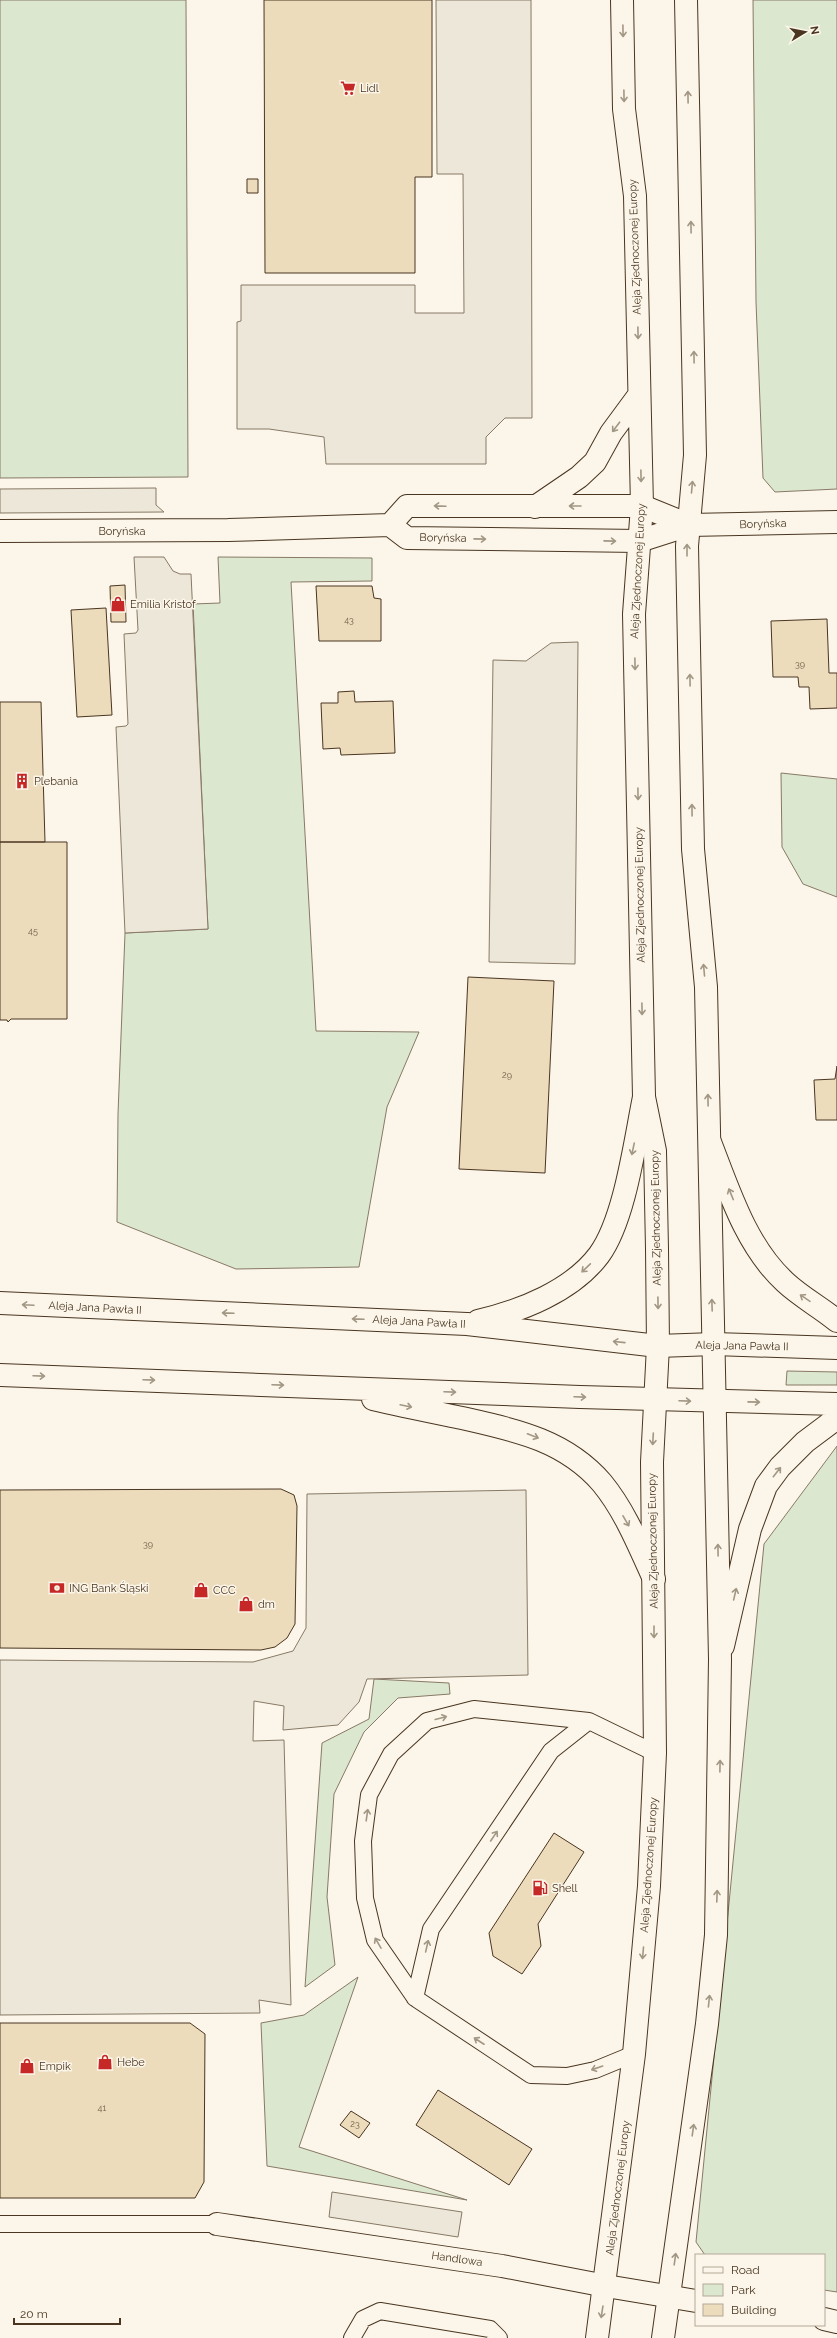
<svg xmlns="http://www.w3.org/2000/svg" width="837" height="2338" font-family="Raleway,sans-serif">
<rect width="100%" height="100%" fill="#fbf6e9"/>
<path fill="#dce7d0" stroke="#887966" d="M0,0H186L188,477L0,478Z
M753,0H837V489L775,492L763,478L756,302Z
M218,557L372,558V581L291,582L316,1031L419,1032L387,1107L359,1267L236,1269L117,1222L118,1114L125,933L208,929L193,604L220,603Z
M781,773L837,779V897L803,884L782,847Z
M787,1371L837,1372V1385H786Z
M837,1446V2292L824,2290V2255H705L696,2242L764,1544Z
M374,1679L449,1683L450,1694L398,1698L364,1732L334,1794L327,1897L335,1965L305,1987L322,1743L369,1719Z
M358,1977L299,2147L467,2200L267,2166L261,2023L304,2015Z"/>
<path fill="#ede7d9" stroke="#887966" d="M436,0H531L532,418H505L486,437V464H326L324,437L269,429H237V322L241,321V285H415V313H464L463,174H437Z
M156,488V505L164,512L0,513V489Z
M134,557H164L173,571L180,574H191L208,929L125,933L116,727L126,726L128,724L124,634L136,633L138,630Z
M578,642L575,964L489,962L493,660L526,661L551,643Z
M526,1490L528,1675L367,1679L359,1702L338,1725L283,1730L284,1706L254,1701L253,1741L284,1740L291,2005L259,2000L260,2013L0,2015V1660L253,1662L293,1651L306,1628L307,1494Z
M332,2192L462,2212L458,2237L329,2217Z"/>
<path fill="#ecdcbc" stroke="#4a3520" d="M264,0H432V177H415V273H265Z
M247,179H258V193H247Z
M125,585L126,622H111L110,586Z
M316,586H372L374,598L381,599V641H319Z
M106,608L112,715L77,717L71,610Z
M827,619L829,673H837V708L810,709L809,687H799L798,677H773L771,621Z
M354,691L355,702L393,701L395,753L341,755L340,748L323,749L321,703H338V692Z
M0,702H41L45,842H0Z
M0,842H67V1019H11L8,1022L7,1020H0Z
M468,977L554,981L545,1173L459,1169Z
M837,1066V1120H816L814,1080L835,1079Z
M281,1489L294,1495L297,1506L295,1624L287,1638L275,1647L261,1650L0,1648V1490Z
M554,1833L584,1852L538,1924L541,1946L522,1974L493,1956L489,1933Z
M0,2023H190L205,2034L204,2182L195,2198H0Z
M438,2090L532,2149L509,2185L416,2125Z
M351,2111L370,2123L359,2138L340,2125Z"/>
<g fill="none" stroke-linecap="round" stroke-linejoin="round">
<g stroke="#4a3520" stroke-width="18">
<path id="service" d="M415,1998L375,1940L365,1898L363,1841L369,1795L391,1754L427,1721L474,1709L589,1721
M634,2054L595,2070L567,2076L531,2075L415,1998L431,1929L551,1751L589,1721L655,1753
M0,2224H217
M352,2338L363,2319L380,2311L490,2329L499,2338"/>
</g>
<g stroke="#4a3520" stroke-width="24">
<path id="minor" d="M390,525L407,538L639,541L689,525L837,522
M390,525L407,506H642L689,525
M0,531L228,530L390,525
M217,2224L502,2266L606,2286L696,2301
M824,2319L837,2322"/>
</g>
<g stroke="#4a3520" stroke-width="24">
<path id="tertiary" d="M710,1142C729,1191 746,1246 785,1282C801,1297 820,1307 837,1321
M0,1303L467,1324L658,1346L714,1344L837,1348
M478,1321C521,1311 572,1291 599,1255C625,1220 635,1141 644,1097
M0,1375L580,1397L837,1404
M373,1399C403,1406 433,1412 462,1418C515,1430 565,1440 602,1483C625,1511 639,1546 654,1579
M723,1646L750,1529L766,1486L780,1467L805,1442L837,1418"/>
</g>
<g stroke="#4a3520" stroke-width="24">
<path id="secondary" d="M535,507L579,477L595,462L611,433L639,395
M597,2338L634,2054L649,1886L655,1753L652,1462L658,1346L657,1249L655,1151L644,1097L634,614L642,506L635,196L624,109L622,0
M663,2338L707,2024L716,1935L720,1659L706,987L693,849L687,546L695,455L686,0"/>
</g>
<use href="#service" stroke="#fbf6e9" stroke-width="16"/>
<use href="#minor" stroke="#fbf6e9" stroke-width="22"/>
<use href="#tertiary" stroke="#fbf6e9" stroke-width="22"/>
<use href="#secondary" stroke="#fbf6e9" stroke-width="22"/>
</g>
<defs><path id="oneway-shaft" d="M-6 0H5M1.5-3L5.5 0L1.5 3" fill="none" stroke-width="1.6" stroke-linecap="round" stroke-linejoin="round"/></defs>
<g stroke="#a29684">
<use href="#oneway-shaft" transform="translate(623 31) rotate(89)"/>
<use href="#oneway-shaft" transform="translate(624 96) rotate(89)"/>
<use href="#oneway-shaft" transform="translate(688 97) rotate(-91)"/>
<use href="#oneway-shaft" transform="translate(691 227) rotate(-91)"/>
<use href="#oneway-shaft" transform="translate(638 333) rotate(89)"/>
<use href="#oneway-shaft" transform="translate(694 357) rotate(-91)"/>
<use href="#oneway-shaft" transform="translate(616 427) rotate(127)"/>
<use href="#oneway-shaft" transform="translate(641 476) rotate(89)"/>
<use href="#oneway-shaft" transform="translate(692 487) rotate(-85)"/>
<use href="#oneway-shaft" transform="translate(440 506) rotate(-178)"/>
<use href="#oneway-shaft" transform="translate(575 506) rotate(180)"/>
<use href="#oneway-shaft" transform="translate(480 539) rotate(1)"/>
<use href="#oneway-shaft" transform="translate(610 541) rotate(1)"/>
<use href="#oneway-shaft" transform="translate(687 550) rotate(-90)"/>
<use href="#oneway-shaft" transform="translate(635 664) rotate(89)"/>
<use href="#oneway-shaft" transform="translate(690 680) rotate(-91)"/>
<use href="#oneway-shaft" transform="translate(638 794) rotate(89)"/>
<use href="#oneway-shaft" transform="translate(692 810) rotate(-91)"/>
<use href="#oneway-shaft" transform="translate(704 970) rotate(-95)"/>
<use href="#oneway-shaft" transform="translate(642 1009) rotate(89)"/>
<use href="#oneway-shaft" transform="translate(708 1100) rotate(-91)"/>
<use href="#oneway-shaft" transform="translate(633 1149) rotate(102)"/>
<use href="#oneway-shaft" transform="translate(731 1194) rotate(-112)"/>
<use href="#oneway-shaft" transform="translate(586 1268) rotate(136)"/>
<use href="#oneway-shaft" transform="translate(805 1298) rotate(-146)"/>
<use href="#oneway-shaft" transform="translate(658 1303) rotate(89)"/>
<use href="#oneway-shaft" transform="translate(28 1305) rotate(-177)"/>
<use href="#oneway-shaft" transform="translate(712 1305) rotate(-92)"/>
<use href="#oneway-shaft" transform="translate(228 1313) rotate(-178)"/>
<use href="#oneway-shaft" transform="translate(358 1319) rotate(-178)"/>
<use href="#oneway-shaft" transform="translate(619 1342) rotate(-174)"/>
<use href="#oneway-shaft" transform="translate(39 1376) rotate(2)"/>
<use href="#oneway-shaft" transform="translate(149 1380) rotate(2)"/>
<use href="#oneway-shaft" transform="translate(278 1385) rotate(2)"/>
<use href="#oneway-shaft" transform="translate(450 1392) rotate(2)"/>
<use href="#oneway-shaft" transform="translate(580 1397) rotate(2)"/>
<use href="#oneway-shaft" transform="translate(685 1401) rotate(2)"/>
<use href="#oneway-shaft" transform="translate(754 1402) rotate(1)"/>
<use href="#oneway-shaft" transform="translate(406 1406) rotate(12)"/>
<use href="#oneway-shaft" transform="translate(533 1436) rotate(21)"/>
<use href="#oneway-shaft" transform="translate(653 1439) rotate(93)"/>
<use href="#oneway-shaft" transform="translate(777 1472) rotate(-52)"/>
<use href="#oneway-shaft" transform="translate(626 1521) rotate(60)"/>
<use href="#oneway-shaft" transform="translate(718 1550) rotate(-91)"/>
<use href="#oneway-shaft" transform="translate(735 1594) rotate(-77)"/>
<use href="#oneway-shaft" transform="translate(654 1632) rotate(90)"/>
<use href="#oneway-shaft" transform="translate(441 1718) rotate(-15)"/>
<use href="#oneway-shaft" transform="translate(720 1766) rotate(-89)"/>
<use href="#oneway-shaft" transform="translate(367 1815) rotate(-82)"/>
<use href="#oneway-shaft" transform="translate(494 1836) rotate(-56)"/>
<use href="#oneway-shaft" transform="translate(717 1896) rotate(-88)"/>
<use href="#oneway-shaft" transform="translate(378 1943) rotate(-120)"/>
<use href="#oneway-shaft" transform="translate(427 1946) rotate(-77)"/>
<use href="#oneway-shaft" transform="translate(643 1953) rotate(95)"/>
<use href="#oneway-shaft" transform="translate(709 2001) rotate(-84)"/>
<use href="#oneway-shaft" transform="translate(479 2041) rotate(-147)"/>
<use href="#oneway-shaft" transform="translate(597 2068) rotate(161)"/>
<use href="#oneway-shaft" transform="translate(693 2130) rotate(-82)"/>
<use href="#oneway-shaft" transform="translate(675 2259) rotate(-82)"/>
<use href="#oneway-shaft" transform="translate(602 2312) rotate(99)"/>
</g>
<defs>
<g id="supermarket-bare" transform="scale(1.2)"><path d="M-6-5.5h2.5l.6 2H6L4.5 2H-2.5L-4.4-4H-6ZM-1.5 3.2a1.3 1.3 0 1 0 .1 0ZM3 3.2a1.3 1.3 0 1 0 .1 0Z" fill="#c62828" stroke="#fbf6e9" stroke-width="2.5" paint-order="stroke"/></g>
<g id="shop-bare" transform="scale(1.2)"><path d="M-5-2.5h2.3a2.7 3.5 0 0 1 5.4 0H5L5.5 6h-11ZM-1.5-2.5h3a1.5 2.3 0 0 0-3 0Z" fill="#c62828" stroke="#fbf6e9" stroke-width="2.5" paint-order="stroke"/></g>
<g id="building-bare" transform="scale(1.2)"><path d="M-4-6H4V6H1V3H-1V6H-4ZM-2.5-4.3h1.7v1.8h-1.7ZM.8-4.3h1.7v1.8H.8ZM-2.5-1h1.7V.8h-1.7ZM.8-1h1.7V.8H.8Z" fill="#c62828" stroke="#fbf6e9" stroke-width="2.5" paint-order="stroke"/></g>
<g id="bank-bare" transform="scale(1.2)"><path d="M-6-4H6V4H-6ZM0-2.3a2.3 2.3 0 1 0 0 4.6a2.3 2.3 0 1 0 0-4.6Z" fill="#c62828" stroke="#fbf6e9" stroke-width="2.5" paint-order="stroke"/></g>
<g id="fuel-bare" transform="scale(1.2)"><path d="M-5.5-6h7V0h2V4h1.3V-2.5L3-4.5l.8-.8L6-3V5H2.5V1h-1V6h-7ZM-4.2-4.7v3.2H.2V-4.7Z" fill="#c62828" stroke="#fbf6e9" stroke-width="2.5" paint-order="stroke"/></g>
</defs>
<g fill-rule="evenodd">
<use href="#supermarket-bare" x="348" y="88"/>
<use href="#shop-bare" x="118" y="604"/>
<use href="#building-bare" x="22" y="781"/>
<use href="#bank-bare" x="57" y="1588"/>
<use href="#shop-bare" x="201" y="1590"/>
<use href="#shop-bare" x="246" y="1604"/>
<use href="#fuel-bare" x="540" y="1888"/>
<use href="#shop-bare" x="105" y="2062"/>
<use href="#shop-bare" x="27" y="2066"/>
</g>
<g text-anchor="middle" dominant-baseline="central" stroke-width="3" stroke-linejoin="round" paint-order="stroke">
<g font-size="9" fill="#725f47">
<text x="349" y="620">43</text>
<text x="800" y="664">39</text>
<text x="33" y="931">45</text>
<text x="507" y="1075">29</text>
<text x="148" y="1544">39</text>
<text x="102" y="2108">41</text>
<text x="355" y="2124">23</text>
</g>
<g font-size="11" fill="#4a3520" stroke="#fbf6e9" text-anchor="start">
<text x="360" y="88">Lidl</text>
<text x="130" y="604">Emilia Kristof</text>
<text x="34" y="781">Plebania</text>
<text x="69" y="1588">ING Bank Śląski</text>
<text x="213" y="1590">CCC</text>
<text x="258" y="1604">dm</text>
<text x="552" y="1888">Shell</text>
<text x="117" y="2062">Hebe</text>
<text x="39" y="2066">Empik</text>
</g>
<g font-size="11" fill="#4a3520" stroke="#fbf6e9">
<text transform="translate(635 247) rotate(-92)">Aleja Zjednoczonej Europy</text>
<text transform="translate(763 524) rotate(-2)">Boryńska</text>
<text x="122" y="531">Boryńska</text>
<text transform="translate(443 538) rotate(1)">Boryńska</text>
<text transform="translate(638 571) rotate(-87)">Aleja Zjednoczonej Europy</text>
<text transform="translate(640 895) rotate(-91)">Aleja Zjednoczonej Europy</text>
<text transform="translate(656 1218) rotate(-91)">Aleja Zjednoczonej Europy</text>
<text transform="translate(95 1308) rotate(3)">Aleja Jana Pawła II</text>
<text transform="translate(419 1322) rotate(3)">Aleja Jana Pawła II</text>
<text transform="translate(742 1346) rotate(1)">Aleja Jana Pawła II</text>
<text transform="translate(653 1541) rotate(-91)">Aleja Zjednoczonej Europy</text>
<text transform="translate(649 1865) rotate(-86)">Aleja Zjednoczonej Europy</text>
<text transform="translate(618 2188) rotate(-83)">Aleja Zjednoczonej Europy</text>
<text transform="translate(457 2259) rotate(8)">Handlowa</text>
</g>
</g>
<rect x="695" y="2254" width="130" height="72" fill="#fbf6e9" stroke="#b4a999"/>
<rect x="703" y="2267" width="20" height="6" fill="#fbf6e9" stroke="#b4a999"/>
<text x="731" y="2274" font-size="12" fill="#4a3520">Road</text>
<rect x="703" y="2284" width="20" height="12" fill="#dce7d0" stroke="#b4a999"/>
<text x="731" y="2294" font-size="12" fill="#4a3520">Park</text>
<rect x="703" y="2304" width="20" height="12" fill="#ecdcbc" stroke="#b4a999"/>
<text x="731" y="2314" font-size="12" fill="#4a3520">Building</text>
<g transform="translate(805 32) rotate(80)" stroke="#fbf6e9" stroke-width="3" paint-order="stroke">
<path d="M0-3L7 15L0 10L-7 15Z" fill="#4a3520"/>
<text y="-6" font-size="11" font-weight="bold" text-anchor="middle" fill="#4a3520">N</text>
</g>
<path d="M14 2318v6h106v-6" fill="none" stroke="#4a3520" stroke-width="2"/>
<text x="20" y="2318" font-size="12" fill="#4a3520" stroke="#fbf6e9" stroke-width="3" paint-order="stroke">20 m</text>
</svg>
